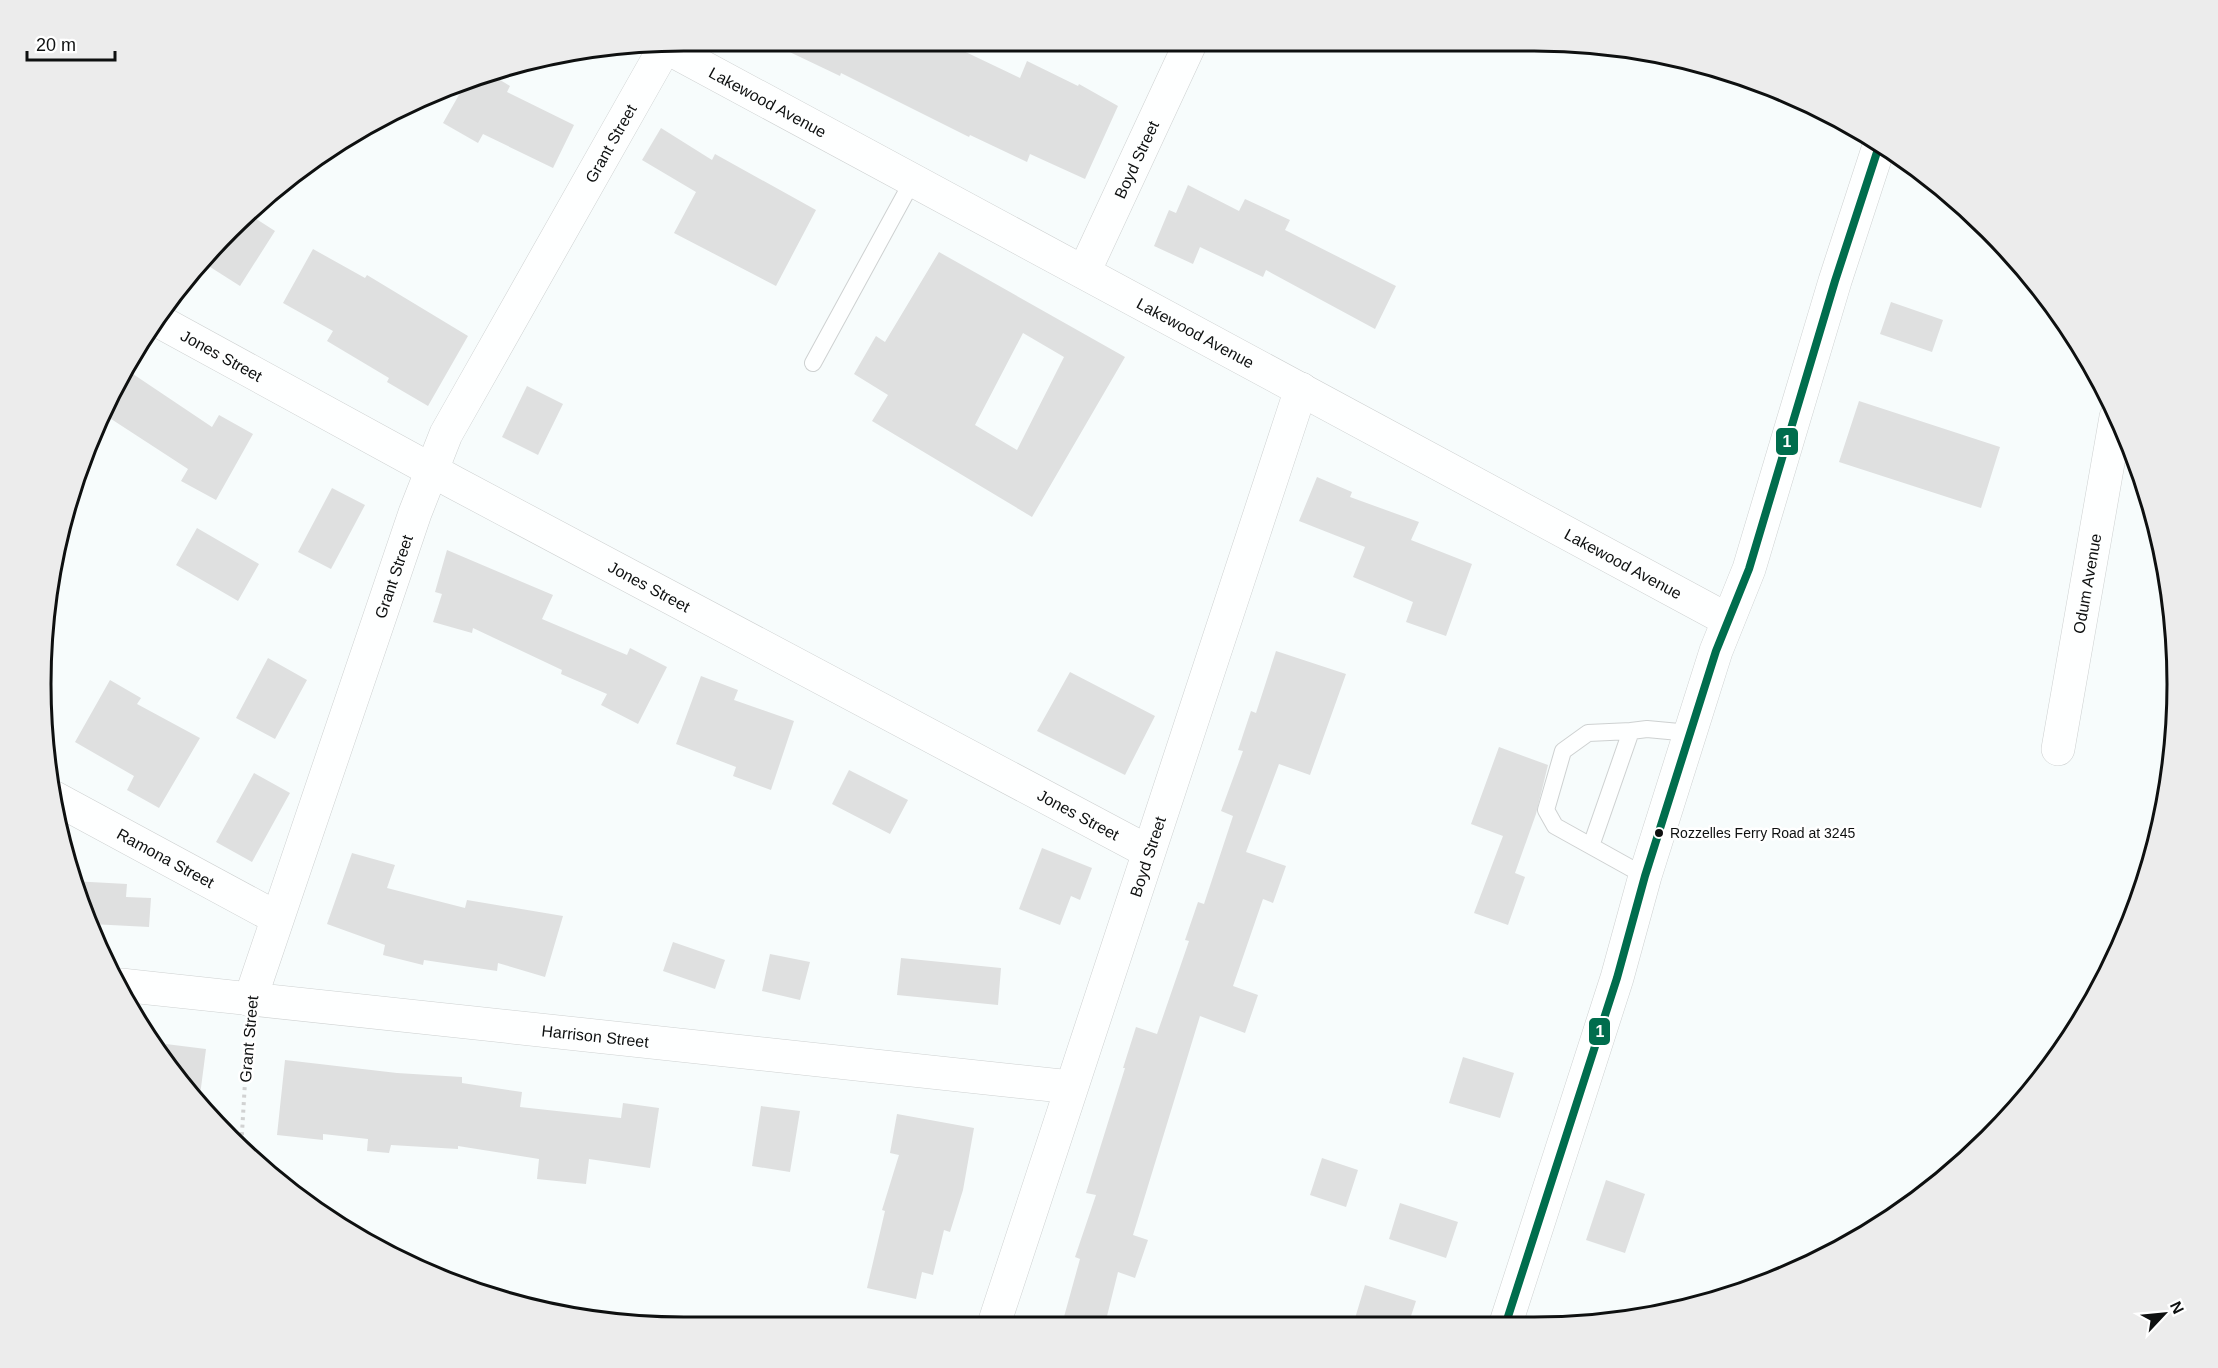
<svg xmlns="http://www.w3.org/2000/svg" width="2218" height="1368" font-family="Helvetica,sans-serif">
<rect width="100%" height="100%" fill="#f7fcfc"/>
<path fill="#dfe0e0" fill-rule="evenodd" d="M777,46H953L1020,78L1027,61L1078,86L1079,84L1118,106L1085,179L1030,154L1027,162L970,135L969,137L841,73L840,76Z
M487,72L510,86L507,92L574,125L553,168L483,134L478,143L443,123L468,79Z
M661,128L712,160L715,154L816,210L776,286L674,233L696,192L642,160Z
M1188,185L1239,211L1245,199L1290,220L1285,230L1396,286L1375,329L1266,270L1263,277L1200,247L1193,264L1154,246L1169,210L1176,213Z
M247,213L275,231L240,286L207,265L232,227Z
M313,249L365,278L367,275L468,336L428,406L387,382L389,378L327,341L333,331L283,303Z
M939,252L1125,357L1032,517L872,421L888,395L854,374L876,336L885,342ZM1023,333L1064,357L1017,450L975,425Z
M1891,302L1943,320L1932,352L1880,334Z
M127,370L212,427L219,415L253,434L216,500L181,481L188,469L105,415Z
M527,386L563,404L538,455L502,437Z
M1859,401L2000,447L1981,508L1839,462Z
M1317,477L1352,492L1350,497L1419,522L1411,540L1472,564L1446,636L1406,622L1413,602L1353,577L1365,547L1299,521Z
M332,488L365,505L331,569L298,552Z
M197,528L259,564L238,601L176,565Z
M447,550L553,595L542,619L627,655L630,648L667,667L638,724L601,705L607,694L561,674L562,670L473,628L472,633L433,622L442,594L435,592Z
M1276,651L1346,674L1310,775L1279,764L1246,852L1286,866L1273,903L1263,899L1233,986L1258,995L1245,1033L1200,1016L1133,1235L1148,1240L1135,1278L1118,1272L1105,1324H1062L1080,1259L1075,1257L1096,1195L1086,1193L1125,1068H1123L1136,1027L1157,1034L1189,941L1185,940L1198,902L1204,904L1233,816L1221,811L1243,751L1238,750L1251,711L1256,713Z
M268,658L307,680L275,739L236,718Z
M1070,672L1155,716L1125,775L1037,731Z
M701,676L738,690L734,700L794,721L771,790L733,776L736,767L676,744Z
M110,680L141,698L137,704L200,738L159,808L127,790L134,776L75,742Z
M1499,747L1548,765L1536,814L1515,873L1525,877L1508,925L1474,913L1503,836L1471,824Z
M849,770L908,800L890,834L832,804Z
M254,773L290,793L252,862L216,842Z
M1042,848L1092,868L1080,900L1071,896L1060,925L1019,909Z
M352,853L395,865L387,888L465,908L467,900L563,916L545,977L498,963L497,971L424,960L423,965L383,955L385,945L327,924Z
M72,881L127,884L126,897L151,898L149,927L91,924Z
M673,942L725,960L715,989L663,971Z
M770,954L810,962L800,1000L762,991Z
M901,958L1001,968L998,1005L897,995Z
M166,1044L206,1049L199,1103L164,1060Z
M1463,1057L1514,1073L1500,1118L1449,1103Z
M285,1060L397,1073L462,1077V1083L522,1092L520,1107L621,1118L623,1103L659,1108L650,1168L589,1159L586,1184L537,1179L539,1159L458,1146V1149L391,1145L389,1153L367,1151L368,1139L323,1134V1140L277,1135Z
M761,1106L800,1111L790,1172L752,1166Z
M897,1114L974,1128L963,1190L950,1232L944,1230L933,1275L922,1272L916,1299L867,1288L885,1211L882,1210L899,1155L890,1153Z
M1322,1158L1358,1170L1346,1207L1310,1195Z
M1606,1180L1645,1194L1625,1253L1586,1240Z
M1400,1203L1458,1222L1446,1258L1389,1239Z
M1365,1285L1416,1301L1408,1325H1353Z"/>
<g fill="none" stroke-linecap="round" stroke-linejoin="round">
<g stroke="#ced1d1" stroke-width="18">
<path id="lane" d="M813,363L913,180
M1591,846L1555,826L1546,810L1563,751L1588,733L1631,731
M1645,876L1591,846L1631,731L1647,729L1690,733"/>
</g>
<g stroke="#ced1d1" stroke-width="34">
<g id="street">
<path id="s1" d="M664,46L1728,620"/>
<path id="s2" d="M1084,272L1189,46"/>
<path id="s3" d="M155,319L455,483L1147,851"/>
<path id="s4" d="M2058,749L2116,417"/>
<path id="s5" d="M53,797L277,918"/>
<path id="s6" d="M121,985L1071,1087"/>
<path id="s7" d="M250,1000L415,513L446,434L665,47"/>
<path id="s8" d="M994,1324L1301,389"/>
</g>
</g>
<g stroke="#ced1d1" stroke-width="34">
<path id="secondary" d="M1505,1326L1617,978L1645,876L1716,651L1749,569L1835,281L1879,146"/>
</g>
<path stroke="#d1d2d2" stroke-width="4" stroke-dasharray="3 4.5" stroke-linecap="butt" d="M241,1150L248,1031"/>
<use href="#lane" stroke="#feffff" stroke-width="16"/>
<use href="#street" stroke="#feffff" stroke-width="33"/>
<use href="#secondary" stroke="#feffff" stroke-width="33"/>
<g stroke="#fff" stroke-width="12">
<path id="bus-1" d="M1505,1326L1617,978L1645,876L1716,651L1749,569L1835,281L1879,146"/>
</g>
<use href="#bus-1" stroke="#006d4d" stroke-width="8"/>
</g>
<circle fill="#0e1010" stroke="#fff" stroke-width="2" cx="1659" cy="833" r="5"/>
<g text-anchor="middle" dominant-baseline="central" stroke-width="5" stroke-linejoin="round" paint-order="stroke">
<g font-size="14" fill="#0e1010" stroke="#fff" text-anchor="start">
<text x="1670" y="833">Rozzelles Ferry Road at 3245</text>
</g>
<g font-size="16" fill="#0e1010" stroke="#fff">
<text stroke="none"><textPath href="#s1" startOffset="118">Lakewood Avenue</textPath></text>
<text stroke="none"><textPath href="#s7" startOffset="933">Grant Street</textPath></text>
<text stroke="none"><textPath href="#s2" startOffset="124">Boyd Street</textPath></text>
<text stroke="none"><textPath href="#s1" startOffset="604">Lakewood Avenue</textPath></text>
<text stroke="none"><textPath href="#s3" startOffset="76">Jones Street</textPath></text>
<text stroke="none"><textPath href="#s1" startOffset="1090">Lakewood Avenue</textPath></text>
<text stroke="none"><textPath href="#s7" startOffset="447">Grant Street</textPath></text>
<text stroke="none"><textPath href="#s4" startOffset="168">Odum Avenue</textPath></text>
<text stroke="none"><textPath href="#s3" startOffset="562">Jones Street</textPath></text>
<text stroke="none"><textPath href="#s3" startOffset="1048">Jones Street</textPath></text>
<text stroke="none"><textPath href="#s8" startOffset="492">Boyd Street</textPath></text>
<text stroke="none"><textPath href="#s5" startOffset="128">Ramona Street</textPath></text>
<text stroke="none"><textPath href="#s6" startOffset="477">Harrison Street</textPath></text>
<text transform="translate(249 1039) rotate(-85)">Grant Street</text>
</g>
</g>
<path d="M0 0H2218V1368H0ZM684 51H1534A633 633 0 0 1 2167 684V684A633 633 0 0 1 1534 1317H684A633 633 0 0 1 51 684V684A633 633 0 0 1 684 51Z" fill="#ececec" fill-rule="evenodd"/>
<path fill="none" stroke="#0e1010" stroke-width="3" d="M684 51H1534A633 633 0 0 1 2167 684V684A633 633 0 0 1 1534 1317H684A633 633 0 0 1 51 684V684A633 633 0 0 1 684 51Z"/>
<g stroke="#fff" stroke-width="2">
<rect x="1775" y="427" width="24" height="29" rx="6" fill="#006d4d"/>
<rect x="1588" y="1017" width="23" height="29" rx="6" fill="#006d4d"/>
</g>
<g font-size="16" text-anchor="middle" font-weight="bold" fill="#fff">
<text x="1787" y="447">1</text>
<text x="1600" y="1037">1</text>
</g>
<g transform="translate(2164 1314) rotate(64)" stroke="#ffffff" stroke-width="4.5" paint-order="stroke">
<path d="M0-4.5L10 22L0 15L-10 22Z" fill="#0e1010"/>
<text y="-9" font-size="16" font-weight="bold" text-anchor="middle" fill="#0e1010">N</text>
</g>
<path d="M27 51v9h88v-9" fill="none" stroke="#0e1010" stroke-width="3"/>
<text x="36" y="51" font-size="18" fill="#0e1010" stroke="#ffffff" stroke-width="4.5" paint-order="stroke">20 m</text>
</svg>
